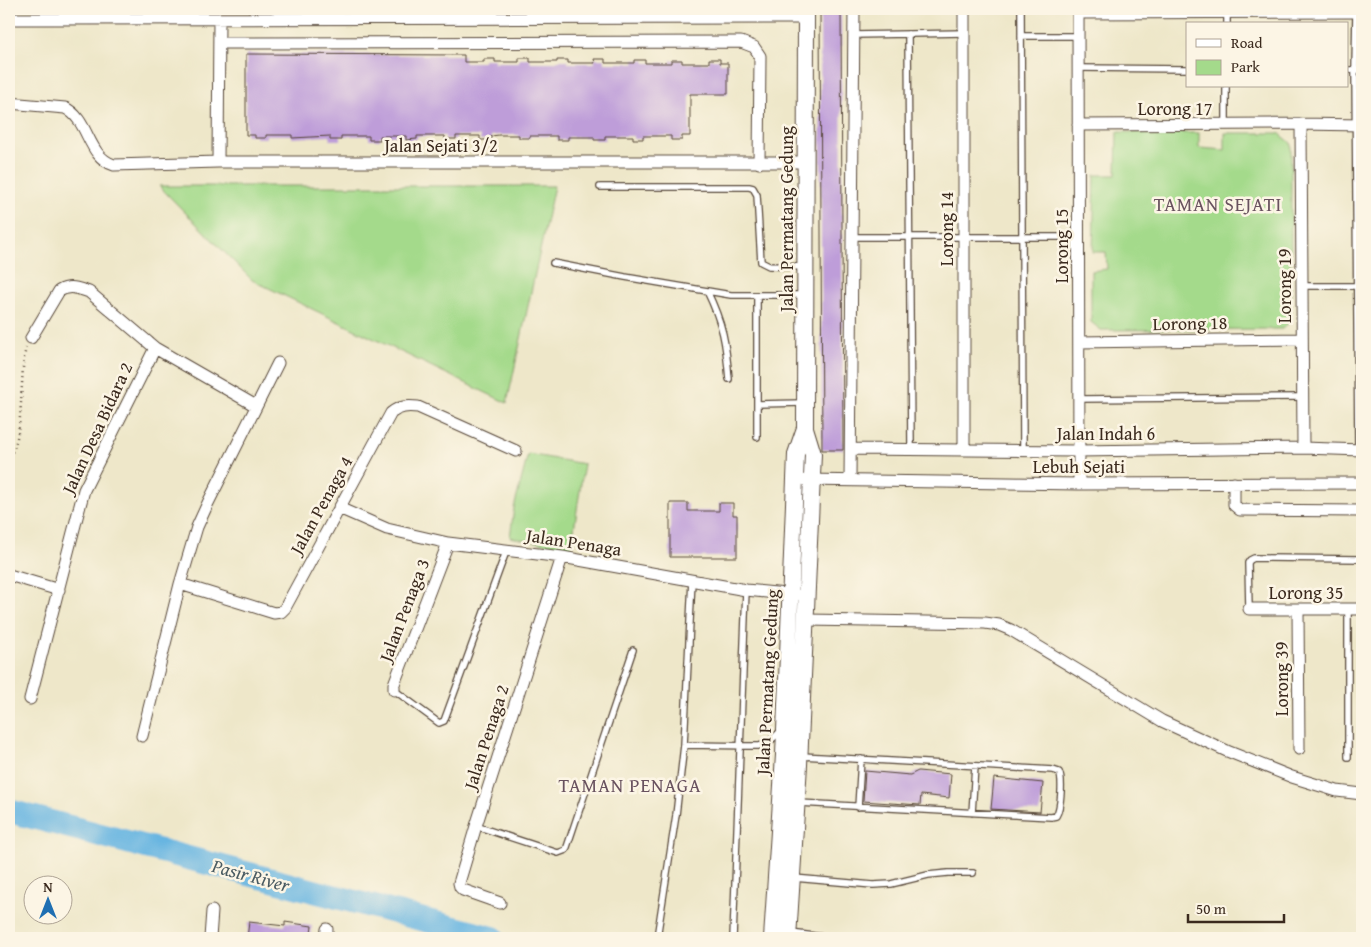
<svg xmlns="http://www.w3.org/2000/svg" width="1371" height="947" font-family="'Gentium Book Plus',serif">
<rect width="100%" height="100%" fill="#fcf5e5"/>
<filter id="ink" filterUnits="userSpaceOnUse"><feTurbulence type="fractalNoise" baseFrequency=".02" numOctaves="2"/><feDisplacementMap in="SourceGraphic" scale="10" xChannelSelector="R" yChannelSelector="G"/><feConvolveMatrix kernelMatrix="1 2 1 2 8 2 1 2 1" color-interpolation-filters="sRGB"/></filter>
<filter id="wash" filterUnits="userSpaceOnUse"><feTurbulence type="fractalNoise" baseFrequency=".0096" numOctaves="4" result="noise"/><feDisplacementMap in="SourceGraphic" scale="20" xChannelSelector="R" yChannelSelector="G"/><feGaussianBlur stdDeviation="1.12" result="paint"/><feColorMatrix in="noise" values="0 0 0 0 0 0 0 0 0 0 0 0 0 0 0 0 0 1.4 0 .05"/><feComposite in="paint" operator="in"/></filter>
<g filter="url(#wash)">
<rect width="100%" height="100%" fill="#eee7c9"/>
<path fill="#a4da8b" stroke="#708254" d="M1117,132L1199,133V148L1225,150V133H1279L1291,143V321L1282,329L1101,330L1091,322V271L1107,269L1106,252H1093L1095,175H1116Z
M159,186H554L507,403L252,280Z
M528,454L584,464L571,549L510,537L514,508Z"/>
<g fill="none" stroke-linecap="round" stroke-linejoin="round">
<path stroke="#67b5e1" stroke-width="24" d="M9,811L493,938"/>
</g>
<g id="blocks">
<path fill="#be9dd9" d="M820,9H841L843,450H822Z
M246,54L464,55V62H484V59H495V62H519V58H530V62H557V60H568V63H595L594,59H605V63H634V60H645V63H671V60H682V63H709V59H720V63H728V94H690V136H682V140H671V136H643V139H633V136H605V140H594V137H568V140H557V136H530V138H519V135H499L491,136V140H480V136H456V139H445V136H417V139L406,140V136H380V140H369V136H341V140H330V136L292,138V135H266V138H255V135H246Z
M670,503H688V511H719V503H733V515H737V557H670Z
M865,771L910,775L918,771L951,774L949,798L921,795L920,805L863,801Z
M994,778L1043,783L1040,812L991,809Z
M249,922L285,926V922L312,926L310,938H247Z"/>
</g>
</g>
<g filter="url(#ink)">
<use href="#blocks" fill-opacity="0" stroke="#564638" stroke-width="1"/>
<g fill="none" stroke-linecap="round" stroke-linejoin="round">
<g stroke="#564638" stroke-width="8">
<path id="service" d="M1021,9L1023,451
M1356,11L1355,70L1358,450
M1227,24V11
M908,34L911,449
M854,35L964,33
M1021,36H1078
M1078,68L1187,69
M1347,70H1362
M1226,124V86
M600,187H749L753,188L757,195L761,262L769,266L804,267
M852,237H1078
M553,263L625,277L731,295H803
M1302,286H1362
M707,291C723,324 726,343 729,379
M757,295V437
M1079,399L1302,397
M757,404L803,403
M1249,609L1248,563L1250,560L1254,558L1362,559
M1348,609V757
M394,690L439,723L444,721L507,549
M684,745L759,746L768,743L782,730
M799,803L1051,817L1056,816C1061,808 1063,780 1059,772L1053,770L802,756
M858,807L861,759
M972,813L975,766
M476,826L558,853L566,850L633,650
M794,878L873,885L891,884L928,875L948,873H973
M791,933L830,938
M662,938L660,937L658,931L676,815L684,745L692,580
M733,938L746,590"/>
</g>
<g stroke="#564638" stroke-width="13">
<path id="minor" d="M964,9V450
M1078,9L1079,484
M1078,13L1362,12
M9,19L807,18
M219,19L218,162H806
M219,43L741,42L754,47L760,56L759,163
M9,103L65,108C89,119 87,157 114,165L218,162
M1301,124L1303,448
M1078,125L1301,124L1362,125
M31,338L59,291C70,285 78,288 89,292L155,348L256,406
M1079,342L1302,339
M851,449L1078,451L1303,448L1362,450
M805,480L1079,484L1362,483
M850,480L854,9
M1234,483V505L1240,510L1362,511
M339,508L387,529L448,543L562,557L746,590L796,595
M9,575L59,590
M180,584L197,527L208,503L278,363
M1249,609H1362
M1298,609L1299,749
M807,620L985,623L999,625L1011,630L1162,721L1227,751L1292,777L1337,791L1362,794
M394,690V684L448,543
M30,699L84,490L155,348
M142,736L180,584L274,613L281,612L285,608L391,413C400,406 407,406 418,407L516,451
M500,903L463,890L460,887L459,883L476,826L562,557
M210,938L212,911
M326,938L327,929"/>
</g>
<g stroke="#564638" stroke-width="18">
<path id="secondary" d="M772,938L784,755L796,454L805,428
M788,938L799,765L813,454L805,428L806,9"/>
</g>
<path stroke="#564638" stroke-width="2.5" stroke-dasharray="1 4" stroke-linecap="butt" d="M9,456C25,440 19,373 26,348"/>
<use href="#service" stroke="#fff" stroke-width="5.5"/>
<use href="#minor" stroke="#fff" stroke-width="11"/>
<use href="#secondary" stroke="#fff" stroke-width="16"/>
</g>
</g>
<g text-anchor="middle" dominant-baseline="central" stroke-width="5" stroke-linejoin="round" paint-order="stroke">
<g font-size="18" fill="#3b2a1e" stroke="#fcf5e5">
<text x="1175" y="108">Lorong 17</text>
<text x="441" y="145">Jalan Sejati 3/2</text>
<text transform="translate(786 219) rotate(-90)">Jalan Permatang Gedung</text>
<text transform="translate(946 229) rotate(-90)">Lorong 14</text>
<text transform="translate(1061 246) rotate(-90)">Lorong 15</text>
<text transform="translate(1284 286) rotate(-90)">Lorong 19</text>
<text transform="translate(1190 323) rotate(-1)">Lorong 18</text>
<text transform="translate(97 428) rotate(-65)">Jalan Desa Bidara 2</text>
<text x="1106" y="433">Jalan Indah 6</text>
<text x="1079" y="466">Lebuh Sejati</text>
<text transform="translate(321 505) rotate(-61)">Jalan Penaga 4</text>
<text transform="translate(574 542) rotate(9)">Jalan Penaga</text>
<text x="1306" y="592">Lorong 35</text>
<text transform="translate(404 610) rotate(-69)">Jalan Penaga 3</text>
<text transform="translate(1281 679) rotate(-90)">Lorong 39</text>
<text transform="translate(767 682) rotate(-87)">Jalan Permatang Gedung</text>
<text transform="translate(486 737) rotate(-72)">Jalan Penaga 2</text>
</g>
<g font-size="19" letter-spacing="1" fill="#69525f" stroke="#fcf5e5">
<text x="1218" y="204">TAMAN SEJATI</text>
<text x="630" y="785">TAMAN PENAGA</text>
</g>
<g font-size="19" font-style="italic" fill="#4a5b62" stroke="#fcf5e5">
<text transform="translate(251 875) rotate(15)">Pasir River</text>
</g>
</g>
<rect width="1371" height="947" fill="none" stroke="#fcf5e5" stroke-width="30"/>
<rect x="1186" y="22" width="162" height="65" fill="#fcf5e5" stroke="#afa495"/>
<rect x="1196" y="39" width="25" height="8" fill="#ffffff" stroke="#afa495"/>
<text x="1231" y="48" font-size="15" fill="#3b2a1e">Road</text>
<rect x="1196" y="60" width="25" height="15" fill="#a4da8b" stroke="#afa495"/>
<text x="1231" y="72" font-size="15" fill="#3b2a1e">Park</text>
<g transform="translate(48 900)"><circle r="24" fill="#fcf5e5" stroke="#afa495"/>
<path d="M0-4L9 19L0 12L-9 19Z" fill="#1f6fb2"/>
<text y="-8" font-size="14" font-weight="bold" text-anchor="middle" fill="#3b2a1e">N</text>
</g>
<path d="M1188 914v8h96v-8" fill="none" stroke="#3b2a1e" stroke-width="2.5"/>
<text x="1196" y="914" font-size="15" fill="#3b2a1e" stroke="#fcf5e5" stroke-width="4" paint-order="stroke">50 m</text>
</svg>
